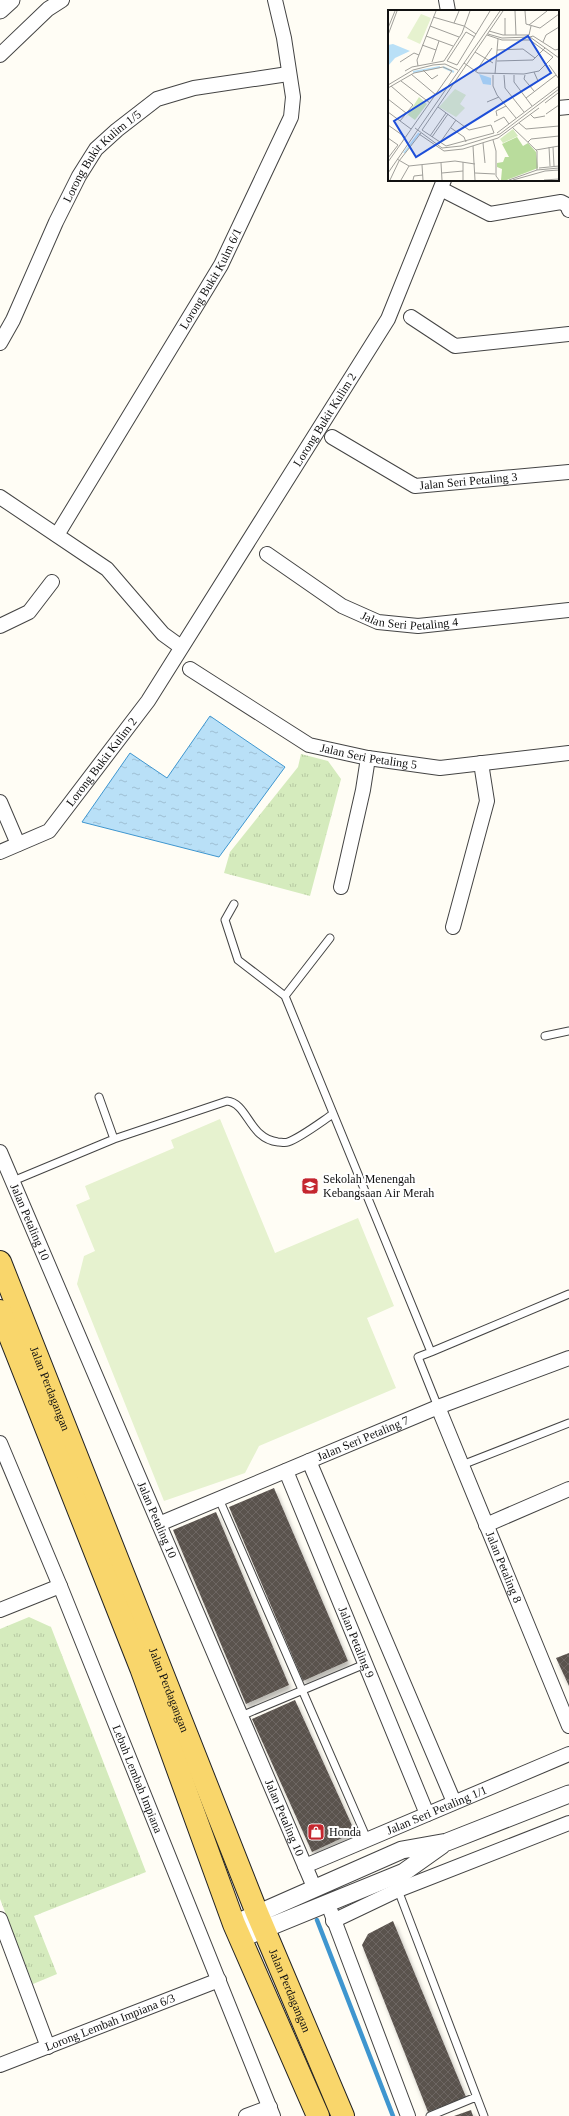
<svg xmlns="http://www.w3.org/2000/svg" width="569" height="2116" font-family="'Times New Roman',serif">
<defs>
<pattern id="grass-tufts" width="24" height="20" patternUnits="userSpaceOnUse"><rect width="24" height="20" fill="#d5ebbd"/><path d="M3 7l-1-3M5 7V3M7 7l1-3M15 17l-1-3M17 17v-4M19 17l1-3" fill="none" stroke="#b6c8a1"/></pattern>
<pattern id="water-ripples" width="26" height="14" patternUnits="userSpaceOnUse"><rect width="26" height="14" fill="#b9e0f7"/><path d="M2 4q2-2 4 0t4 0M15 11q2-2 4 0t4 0" fill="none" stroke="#9ebfd3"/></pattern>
<pattern id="building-cross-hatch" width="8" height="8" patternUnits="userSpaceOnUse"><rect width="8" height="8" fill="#5a524d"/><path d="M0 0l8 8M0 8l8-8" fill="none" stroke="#6d6662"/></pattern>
<filter id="shadow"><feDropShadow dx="2.5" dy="4.5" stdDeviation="2" flood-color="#0004"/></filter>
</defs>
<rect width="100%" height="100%" fill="#fffdf5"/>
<path fill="url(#grass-tufts)" d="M301,754L328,761L341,779L310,896L224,873L230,852L298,767Z
M29,1617L51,1627L146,1872L34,1916L57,1974L33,1984L0,1899V1629Z"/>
<path fill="#e6f2cf" d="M220,1119L275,1253L358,1218L394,1306L367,1318L396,1388L259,1446L245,1473L164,1501L77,1284L84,1256L95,1251L76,1205L90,1199L85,1186L174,1148L171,1140Z"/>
<path fill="url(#water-ripples)" stroke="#3f96cf" d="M210,716L285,767L219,857L82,822L130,753L167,778Z"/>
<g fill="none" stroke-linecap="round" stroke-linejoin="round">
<path stroke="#3f96cf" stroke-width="4.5" d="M317,1920L393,2116"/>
</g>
<path fill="url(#building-cross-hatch)" filter="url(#shadow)" d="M274,1488L348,1661L303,1681L229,1507Z
M216,1512L289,1685L246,1704L173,1530Z
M569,1653V1686L556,1658Z
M295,1700L355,1832L312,1852L252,1719Z
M393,1921L466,2097L428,2112L362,1945L368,1934Z
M471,2110L473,2116H454Z"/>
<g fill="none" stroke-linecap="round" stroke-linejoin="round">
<g stroke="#444" stroke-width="9">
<path id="service" d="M234,904L225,920L238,960L285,996L431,1352L418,1357L438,1407
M285,996L330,938
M545,1036L569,1031
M99,1097L114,1139
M13,1181L114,1139L227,1101C248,1103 249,1139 278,1142C281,1142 285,1143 288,1142C300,1138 321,1122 333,1114
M431,1352L569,1294
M462,1465L569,1423
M219,1499L367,1839
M241,1716L365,1664
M398,1890L484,2116
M430,2116L476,2097"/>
</g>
<g stroke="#444" stroke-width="16">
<g id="minor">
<path d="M446,0L448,11"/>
<path d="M0,55L48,9L62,0"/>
<path d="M558,108L569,107"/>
<path d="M441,189L490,214L561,202L567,205L569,210"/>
<path d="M411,317L455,346L569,334"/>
<path id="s1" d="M0,343L13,320L56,222L79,176L96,149L117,130L157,99L194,88L288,74"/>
<path id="s2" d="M332,437L415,486L569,472"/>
<path d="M0,497L107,569L163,634L181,647"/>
<path id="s3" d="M57,535L221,265L291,117L293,97L284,38L275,0"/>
<path id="s4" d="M267,554L342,606L378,622L418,626L569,610"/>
<path d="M0,626L29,612L52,582"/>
<path id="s5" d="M190,669L309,745L368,758L440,768L569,753"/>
<path d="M0,802L18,844"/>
<path id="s6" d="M0,852L49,831L148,701L388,319L444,180"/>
<path d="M341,887L363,790L368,758"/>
<path d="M453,927L487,801L481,763"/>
<path id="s7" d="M0,1152L314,1887"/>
<path id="s8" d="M438,1407L569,1726"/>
<path id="s9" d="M0,1443L60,1586L273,2116"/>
<path d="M309,1461L454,1802"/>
<path id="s10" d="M286,1471L427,1814"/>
<path id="s11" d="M159,1524L438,1407L569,1358"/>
<path d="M486,1525L569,1489"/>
<path d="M0,1610L60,1586"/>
<path id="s12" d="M305,1866L569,1754"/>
<path d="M331,1912L408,2116"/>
<path d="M0,1919L48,2047"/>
<path d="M333,1921L398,1890L569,1823"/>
<path id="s13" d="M0,2065L219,1980"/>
<path d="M246,2116L270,2107"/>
</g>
</g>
<g stroke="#444" stroke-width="19">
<path id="tertiary" d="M0,10L11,0
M234,1924L402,1850L447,1842L569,1794
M240,1939L404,1872L442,1845"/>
</g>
<g stroke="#222" stroke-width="24">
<g id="primary">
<path id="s14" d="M0,1262L257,1913L343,2116"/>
<path d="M0,1311L141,1668L234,1924L318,2116"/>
</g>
</g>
<use href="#service" stroke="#fff" stroke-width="7"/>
<use href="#minor" stroke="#fff" stroke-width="14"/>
<use href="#tertiary" stroke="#fff" stroke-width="17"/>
<use href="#primary" stroke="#f9d66b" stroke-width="22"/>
</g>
<defs>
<g id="school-square" transform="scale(0.9)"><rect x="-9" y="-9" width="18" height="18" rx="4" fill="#c4262e" stroke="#fff"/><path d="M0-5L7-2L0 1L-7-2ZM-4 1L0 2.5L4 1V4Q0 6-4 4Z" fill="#fff"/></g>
<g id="shop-square" transform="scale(0.9)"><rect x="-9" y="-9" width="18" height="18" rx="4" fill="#c4262e" stroke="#fff"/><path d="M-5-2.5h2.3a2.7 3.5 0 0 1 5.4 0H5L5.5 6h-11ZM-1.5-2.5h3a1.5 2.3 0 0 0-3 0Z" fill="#fff"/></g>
</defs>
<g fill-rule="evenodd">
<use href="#school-square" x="310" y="1186"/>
<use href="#shop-square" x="316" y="1832"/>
</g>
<g text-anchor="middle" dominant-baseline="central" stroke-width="4" stroke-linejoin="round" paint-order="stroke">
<g font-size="12" fill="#111" stroke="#fff">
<text stroke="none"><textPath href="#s1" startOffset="215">Lorong Bukit Kulim 1/5</textPath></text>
<text stroke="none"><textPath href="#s3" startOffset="299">Lorong Bukit Kulm 6/1</textPath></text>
<text stroke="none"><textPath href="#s6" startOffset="549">Lorong Bukit Kulim 2</textPath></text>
<text stroke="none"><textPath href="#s2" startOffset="150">Jalan Seri Petaling 3</textPath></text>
<text stroke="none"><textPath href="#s4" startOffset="162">Jalan Seri Petaling 4</textPath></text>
<text stroke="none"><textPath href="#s5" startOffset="202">Jalan Seri Petaling 5</textPath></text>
<text stroke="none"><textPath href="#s6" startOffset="140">Lorong Bukit Kulim 2</textPath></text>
<text stroke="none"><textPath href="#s7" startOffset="76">Jalan Petaling 10</textPath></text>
<text stroke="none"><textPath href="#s14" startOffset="136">Jalan Perdagangan</textPath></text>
<text stroke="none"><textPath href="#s11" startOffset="221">Jalan Seri Petaling 7</textPath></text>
<text stroke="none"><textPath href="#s7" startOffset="400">Jalan Petaling 10</textPath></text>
<text stroke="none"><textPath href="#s8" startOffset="173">Jalan Petaling 8</textPath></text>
<text stroke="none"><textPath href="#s10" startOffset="185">Jalan Petaling 9</textPath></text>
<text stroke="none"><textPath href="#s14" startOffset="460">Jalan Perdagangan</textPath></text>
<text stroke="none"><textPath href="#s9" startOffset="363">Lebuh Lembah Impiana</textPath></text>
<text stroke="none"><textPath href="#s12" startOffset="143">Jalan Seri Petaling 1/1</textPath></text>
<text stroke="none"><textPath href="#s7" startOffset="724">Jalan Petaling 10</textPath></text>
<text stroke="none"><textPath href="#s14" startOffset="784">Jalan Perdagangan</textPath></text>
<text stroke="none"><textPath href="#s13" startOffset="118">Lorong Lembah Impiana 6/3</textPath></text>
</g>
<g font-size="12" fill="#111" stroke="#fff" text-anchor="start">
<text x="323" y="1179">Sekolah Menengah<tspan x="323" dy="14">Kebangsaan Air Merah</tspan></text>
<text x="329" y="1832">Honda</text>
</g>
</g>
<g transform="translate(388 10)">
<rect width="171" height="171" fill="#fffdf5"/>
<path d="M31,87L39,94L27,110L20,105L17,109ZM125,119L130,126L115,133L112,129Z" fill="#d5ebbd"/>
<path d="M129,127L135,136L140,133L148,142L150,158L119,170H113L114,159L109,157V153L115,152L117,147H121L114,134Z" fill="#b9dc9c"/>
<path d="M33,4L43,8L32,34L19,28ZM67,79L78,85L72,94L77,98L68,107L51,97Z" fill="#e6f2cf"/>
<path d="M5,34L22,41L7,48L0,56V35ZM91,64L103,68V75L95,74Z" fill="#b9e0f7"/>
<path fill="none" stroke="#b9e0f7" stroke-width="2" d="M55,57L66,62M25,62L52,57M16,143L31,123"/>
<path fill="none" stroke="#a09f9a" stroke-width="1" d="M127,1L128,25M137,1L138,14L152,18L171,4M45,7L76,16L88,24M117,8V25M66,13L71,1M141,15L159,1M42,16L71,27M0,18L7,1M101,21L115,25H141L143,16M100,24L114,28L142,27L171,48M0,25L9,1M38,26L65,36M142,27L145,26L167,40L171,39M155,32L158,25L171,17M34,35L48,40M109,40L135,39L147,48M87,42L105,53M59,51L69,55L102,1M59,51L78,22L87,27M109,51L145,50L157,38M12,52L26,43L31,45M44,52L51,31M76,53L90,63L136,64L151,61L165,47L142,30H114L99,25M161,55L171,69M30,56L29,50L48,1M35,60L44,69L50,65M17,61L24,57L56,51L74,23L82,1M88,61L104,38M23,64L48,85M107,64L110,29M105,65V76L109,85L128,108M116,65L117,78L136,102M126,65V72L144,96M137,65L136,69L146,81M13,71L42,93M0,75L25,60L45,55L57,54L70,60M3,76L25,95L12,111M142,77L150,71L146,62M0,78L26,63L55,57L64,61L0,152M138,88L168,65M0,89L18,103M99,92L111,87M157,93L170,83M0,102L23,119M142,104L146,108L157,106M158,104L171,95M109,106L108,101L118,96M106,112L116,107L121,114M131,113L138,119L171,116M0,115L17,127M124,117L149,141V160M27,118L54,138L73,136L112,124L171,79M63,118L76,127L78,132M34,120L58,136L106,123L103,115L81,120L50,97M34,120L115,1M109,123L171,76M31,124L56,141L75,139L110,128L151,98M42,126L58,103M44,127L60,104M0,128L10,135M105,130L108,141V166L111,170M140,132L143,129L171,126M95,133L97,153M51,134L68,110M85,136L87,170M161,137L162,156M165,137L166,156M148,140L171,136M0,148L10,135M9,149L21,156L67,151L87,154M75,152V170M53,153L54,170M34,155L35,170M151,158L171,156M0,163L112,1M54,163L75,161M87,163L107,164M2,170L11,151L33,123M13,170L21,156M25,170L26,166L35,165M121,170L149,160L171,158M125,170L157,161L171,160M156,170L171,169"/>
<path fill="#1d4ed8" fill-opacity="0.15" stroke="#1d4ed8" stroke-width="2" d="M140,26L163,63L28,147L6,111Z"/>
<rect width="171" height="171" fill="none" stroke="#111" stroke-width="2"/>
</g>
</svg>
